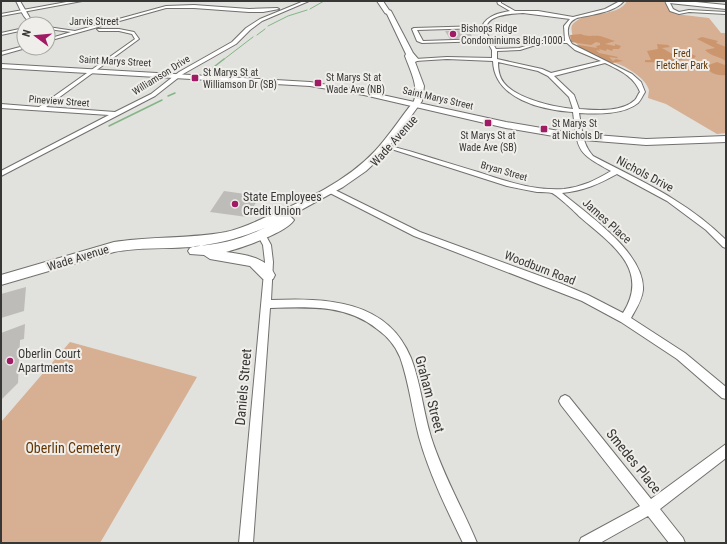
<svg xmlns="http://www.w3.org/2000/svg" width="727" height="544" font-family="'Roboto Condensed',sans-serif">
<rect width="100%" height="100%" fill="#e1e1dd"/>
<path fill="#d7af92" d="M627,1L664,2L675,14L709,18L721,33H726V133L717,134L666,104L648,98L649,90C645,79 635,73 625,67C610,59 573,53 572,33C571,28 571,25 575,22C588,11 619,17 627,1Z
M70,342L197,377L100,543H1V422Z"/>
<path fill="#cb966e" d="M581,34C588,38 596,34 603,37C608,38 610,40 615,41L605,44L615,46V44L621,46L619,49H613L612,51L607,49L606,51L599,49L600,51L596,50L599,53L618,57L617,58L609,57L613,61L616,59L623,61L612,63L596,57L598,55L580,50L579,47L575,46L579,45L597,48L596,46L600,45V43L596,42L591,45L571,42L570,35Z
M702,37L718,41L716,43L726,47V61C719,56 712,57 705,50L715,48L697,39Z
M657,44L668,45L670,47L662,48L676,56L689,53L696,56L694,58C685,57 686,58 678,61C672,63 653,63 645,62V60H651L647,51L658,49Z
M717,62L725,65L726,75C718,76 710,74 706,66Z"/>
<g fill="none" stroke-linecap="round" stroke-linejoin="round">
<path stroke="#84b586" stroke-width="1" d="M310,9L324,1
M268,26L288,16L307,10
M257,35L265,29
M223,60L253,37"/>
<path stroke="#84b586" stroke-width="1.5" d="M205,74L224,59
M194,82L197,80
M168,96L175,93
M109,126L162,100"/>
</g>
<path fill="#bebcb8" d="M468,30L472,36H471L472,38L450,39L445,31Z
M224,191L260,196L247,217L210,212Z
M26,287L24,311L1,318V294Z
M25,324L24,339L20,340L18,383L1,400V333Z"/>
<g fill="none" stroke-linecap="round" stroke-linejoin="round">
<g stroke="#71706d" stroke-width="2">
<path id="minor" d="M16,1H20L30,18L37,24C25,24 21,10 16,1Z
M304,1H309L262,21L250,30L236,44L183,74L155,96L1,176V171L109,115L1,108V104L39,107L135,39L132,34L119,31H99L97,29H119L134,32L139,39L46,107L115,112L151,94L179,72L232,42L246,28L260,19Z
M497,1H501V3L515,11H538L573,17L605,9L620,1H624C615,11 600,13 587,16C583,17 578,17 575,19C565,24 567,37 572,44L632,74L641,82L645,92C643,95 641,100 638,103C623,115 598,114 579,113C582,129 582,144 593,156C641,181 687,201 726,240V248L723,247L706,230L667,201L617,174C599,184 583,191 562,193C588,215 645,253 643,290C642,300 636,309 631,318L685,353L726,387V399L722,398L677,359L621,322L582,301L414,236L326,191L327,189H333L420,232L562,284L588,295L623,313C651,269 610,243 580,217C575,212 557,195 552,193C548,192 542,192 537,192C527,190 517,188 507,186L382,146L387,145C418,153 447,163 478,172C505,181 534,191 564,189C582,187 596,180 611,171C576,152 578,151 573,112C542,110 494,99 493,61L447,59L415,61L413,60L415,59L447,57L492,58V50L487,41L422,43L417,41L412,29L414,28L482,26C488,15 499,13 510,11L498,4ZM523,13L570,19L564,26L565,41H542L519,48L496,49L486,32C484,14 511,14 523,13ZM481,28L485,39L423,41L417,30ZM542,43H567L575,50L601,61L551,73L542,69L497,59V51L520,50ZM498,62L538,71L548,76L569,97L573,109C553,107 517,99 504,83C499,77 498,69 498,62ZM605,63C619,70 634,76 640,92C638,94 637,98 635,100C621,113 595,110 579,109L574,95L554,76Z
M665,1H669L673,9L679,12L689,10L726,12V14L689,12L679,14L670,11Z
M194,5L249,9L277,8L279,9L263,12H249L194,8H166L48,41V39L71,32L48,29V27L75,31L166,6Z
M24,28V30L1,35V33Z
M24,46V48H26L1,55V52Z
M262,233L265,234L271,245L273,262L271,300C325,298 387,299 411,358C421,384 423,411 431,437C443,475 462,507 477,543H463C446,508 429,473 419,437C412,410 409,382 400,357C395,345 387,336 377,329C346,304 308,307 270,308L253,543H239L265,262L263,245L258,236Z
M565,395L569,397L651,499L726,444V458L660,509L683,538L685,543H669L648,516L600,543H579L581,538L640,506L561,405L559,401L561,397Z"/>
</g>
<g stroke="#71706d" stroke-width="2">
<path id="tertiary" d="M72,1H82L1,16V14Z"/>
</g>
<g stroke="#71706d" stroke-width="2">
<path id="secondary" d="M1,64L310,82L364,91L506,122L571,133L646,139L726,136V142L646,145L571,139L506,128L364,95L310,86L1,68Z"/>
</g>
<g stroke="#71706d" stroke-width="2">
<path id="primary" d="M377,1H383L389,10L391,11L413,53L419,60L415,62L424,86L422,101L383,155L366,171L343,187L290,216L294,220C286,233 241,248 226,252C245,255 265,256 275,275L273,279L268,280L263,279L250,266L210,259L204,255L190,254L188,251L190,248L195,246C221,245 243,239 266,227C242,238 217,244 191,247C165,249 140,247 114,252L1,285V275L114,242C151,236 189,239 226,232C240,229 253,223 266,217C304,201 346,182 375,151C389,136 401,117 414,101C419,86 410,70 405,56L406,54L387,14L385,13Z
M666,1H686L726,5V9L669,3Z"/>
</g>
<use href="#minor" fill="#fff" fill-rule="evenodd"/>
<use href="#tertiary" fill="#fff" fill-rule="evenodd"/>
<use href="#secondary" fill="#fff" fill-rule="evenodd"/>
<use href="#primary" fill="#fff" fill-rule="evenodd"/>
</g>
<g fill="#a11a66" stroke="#efeeea" stroke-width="1.5">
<circle cx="453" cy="34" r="4"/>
<rect x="191" y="74" width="8" height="8" rx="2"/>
<rect x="314" y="79" width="8" height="8" rx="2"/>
<rect x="484" y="119" width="8" height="8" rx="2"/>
<rect x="540" y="125" width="8" height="8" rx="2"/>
<circle cx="235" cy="204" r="4"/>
<circle cx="10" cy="361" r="4"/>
</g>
<g text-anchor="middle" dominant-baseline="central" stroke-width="4" stroke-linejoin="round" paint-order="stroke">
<g font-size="10" fill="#373736" stroke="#efeeea">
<text x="94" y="21">Jarvis Street</text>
<text transform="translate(115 61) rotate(3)">Saint Marys Street</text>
<text transform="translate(161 75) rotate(-32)">Williamson Drive</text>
<text transform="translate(438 98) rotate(13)">Saint Marys Street</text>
<text transform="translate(59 101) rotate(4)">Pineview Street</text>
<text transform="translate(504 171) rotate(16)">Bryan Street</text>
</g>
<g font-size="10" fill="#373736" stroke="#efeeea" text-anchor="start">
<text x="461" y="28">Bishops Ridge<tspan x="461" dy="12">Condominiums Bldg 1000</tspan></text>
<text x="203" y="72">St Marys St at<tspan x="203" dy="12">Williamson Dr (SB)</tspan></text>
<text x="326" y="77">St Marys St at<tspan x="326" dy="12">Wade Ave (NB)</tspan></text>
<text x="552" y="123">St Marys St<tspan x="552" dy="12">at Nichols Dr</tspan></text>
<text x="488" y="135" text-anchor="middle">St Marys St at<tspan x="488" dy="12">Wade Ave (SB)</tspan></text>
</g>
<g font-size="10" fill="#653400" stroke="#efeeea">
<text x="682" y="53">Fred<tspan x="682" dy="12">Fletcher Park</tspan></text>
</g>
<g font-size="12" fill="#373736" stroke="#efeeea">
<text transform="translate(394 141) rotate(-48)">Wade Avenue</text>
<text transform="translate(645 174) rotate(28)">Nichols Drive</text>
<text transform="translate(607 221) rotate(42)">James Place</text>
<text transform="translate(78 258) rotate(-17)">Wade Avenue</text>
<text transform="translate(540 268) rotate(21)">Woodburn Road</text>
</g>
<g font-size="12" fill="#373736" stroke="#efeeea" text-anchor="start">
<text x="243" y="197">State Employees<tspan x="243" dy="14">Credit Union</tspan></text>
<text x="18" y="354">Oberlin Court<tspan x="18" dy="14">Apartments</tspan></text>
</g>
<g font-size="14" fill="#373736" stroke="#efeeea">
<text transform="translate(243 387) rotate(-85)">Daniels Street</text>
<text transform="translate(430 394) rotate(75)">Graham Street</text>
<text transform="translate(634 461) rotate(51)">Smedes Place</text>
</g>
<g font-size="14" fill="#653400" stroke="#efeeea">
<text x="73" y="448">Oberlin Cemetery</text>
</g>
</g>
<rect width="727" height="544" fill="none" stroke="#373736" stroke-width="4"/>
<g transform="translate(36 36) rotate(286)"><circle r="19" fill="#efeeea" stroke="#a5a5a2"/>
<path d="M0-3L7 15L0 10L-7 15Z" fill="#a11a66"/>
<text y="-6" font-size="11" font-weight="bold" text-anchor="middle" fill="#373736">N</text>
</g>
</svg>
